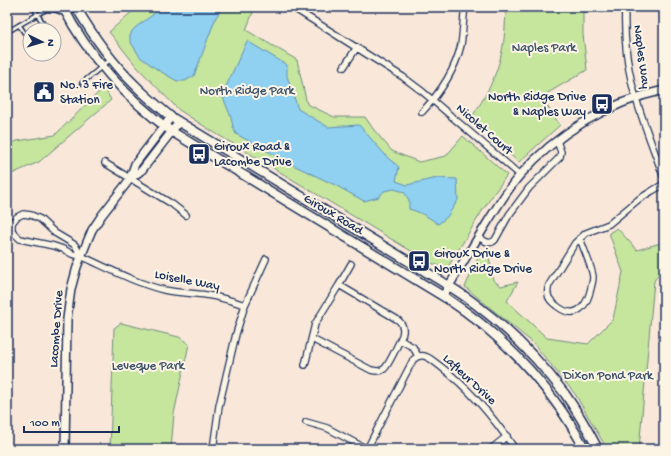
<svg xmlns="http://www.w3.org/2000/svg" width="671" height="456" font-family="'Gochi Hand',sans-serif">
<rect width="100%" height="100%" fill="#f9e8d9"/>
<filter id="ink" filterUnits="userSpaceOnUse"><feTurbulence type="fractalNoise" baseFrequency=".025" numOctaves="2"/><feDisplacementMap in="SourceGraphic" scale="8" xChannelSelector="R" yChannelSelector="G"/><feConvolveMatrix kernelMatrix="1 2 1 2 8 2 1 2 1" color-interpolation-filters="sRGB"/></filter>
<g filter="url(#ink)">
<path fill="#c6e59d" stroke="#708a7e" d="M137,7H255L246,30L297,60L307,104L334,117H365L374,130L392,151L419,162L446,156L463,136L507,175L484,208L448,267C442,268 437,265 431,263L210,130L179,110L137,67L109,32Z
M474,7H617V11L583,12V34L587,70L541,97L560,125L519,162H518L471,118C485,98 497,76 502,51C505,38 505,24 506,11Z
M104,87L111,100L39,162L7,176V145L17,141L55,135Z
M617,228L637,250L664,242V266L654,281L639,449H607L575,394L533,343L465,287L480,254L488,251L493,280L501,286L518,282L507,301L547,338L588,344L613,319L623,272L609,233Z
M121,323L179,337L189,344L174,414L171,449H110L114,328Z"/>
<path fill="#90d0f1" stroke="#6190b6" d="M162,7H221L219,13L216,17L194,76L185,81H177L158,70L140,57L130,41V36L132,31L136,27L151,16Z
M247,41L287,65V76L298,109L328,127L359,125L388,158L399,167L396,181L407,185L437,178L457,179L458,200L447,217L438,224C429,217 420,212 409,209V200L404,192L394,189L384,191L379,197L364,201L335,185L293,165L236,134L233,127L231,117L222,95Z"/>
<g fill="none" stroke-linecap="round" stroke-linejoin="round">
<g stroke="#1b2f5e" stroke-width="6">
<path id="service" d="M34,7L37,14L48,30
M47,9L56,10L65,14
M19,25L30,41
M7,32L47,9L48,7
M82,83L111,59"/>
</g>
<g stroke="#1b2f5e" stroke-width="8">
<path id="minor" d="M292,7L403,77L423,92L520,175
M625,7C624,33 626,59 632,84C640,116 653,147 664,178
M344,67L357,47
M422,112C440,93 455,71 461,45C463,32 463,20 465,7
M105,163L172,204L186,215
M23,214L31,215L40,219L55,233L75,245L81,256L72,254L63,249L54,246L20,239L14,233L12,230V223L15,219L17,217Z
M478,237C484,240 489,246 495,240L509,215L529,188L560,157L561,152L557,141
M580,238C583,248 592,267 593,277C593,282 591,287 590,292C585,310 573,319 557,306C552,302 548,299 548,294C547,290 548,288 549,285L575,243L586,233L609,224L639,199L652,191L664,184
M81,256C108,268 135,283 164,290C178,293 192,293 206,295C219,297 233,301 245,305
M339,285L351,264
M312,339L371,370C375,371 380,372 384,369C389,365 397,346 400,340
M305,365L315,324L339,285L398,320C405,326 404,333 400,340L413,347L418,356
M306,422L327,428L367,449
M213,449L219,406L236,334L245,305L266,259
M367,449L413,360C416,357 420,355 424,356C430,357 435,363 440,366C470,389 494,418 515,449
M491,449L507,436"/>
</g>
<g stroke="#1b2f5e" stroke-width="10">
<path id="tertiary" d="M130,178L135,164L171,117
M443,296C458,271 472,247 487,223C497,207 507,190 520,175C557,133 609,102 664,90
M65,449L67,319L71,289L77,267L87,242L92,230L102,215L130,179L142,170L179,122"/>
</g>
<g stroke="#1b2f5e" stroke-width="11">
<path id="secondary" d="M63,7C88,56 127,99 171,131L446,298C490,327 529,364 559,407C569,421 577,435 585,449
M76,7C93,36 112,63 136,86C147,97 159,107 171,117L441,281C454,289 467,297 479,307C511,331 540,361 565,394C577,411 588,430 598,449"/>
</g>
<use href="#service" stroke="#fcf5e5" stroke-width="3"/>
<use href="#minor" stroke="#fcf5e5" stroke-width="5.5"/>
<use href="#tertiary" stroke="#fcf5e5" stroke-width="7"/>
<use href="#secondary" stroke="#fcf5e5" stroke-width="8"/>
</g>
</g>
<defs>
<g id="civic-square" transform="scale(1.15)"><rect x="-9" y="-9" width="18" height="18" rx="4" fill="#1b2f5e" stroke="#fcf5e5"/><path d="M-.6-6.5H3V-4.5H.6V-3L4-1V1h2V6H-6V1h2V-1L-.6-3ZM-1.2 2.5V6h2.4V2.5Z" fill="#fff"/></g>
<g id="bus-square" transform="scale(1.15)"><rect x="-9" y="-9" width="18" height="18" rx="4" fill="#1b2f5e" stroke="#fcf5e5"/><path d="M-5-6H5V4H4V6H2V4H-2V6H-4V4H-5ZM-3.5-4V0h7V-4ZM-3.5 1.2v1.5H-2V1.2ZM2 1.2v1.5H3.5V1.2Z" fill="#fff"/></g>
</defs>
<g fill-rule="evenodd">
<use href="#civic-square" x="44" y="92"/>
<use href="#bus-square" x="602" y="104"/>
<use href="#bus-square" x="199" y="154"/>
<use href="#bus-square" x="419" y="261"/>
</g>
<g text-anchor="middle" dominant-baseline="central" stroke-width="4" stroke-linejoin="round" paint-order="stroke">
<g font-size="13" fill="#3d536b" stroke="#fcf5e5">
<text x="544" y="48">Naples Park</text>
<text x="247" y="91">North Ridge Park</text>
<text x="148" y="366">Leveque Park</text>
<text x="608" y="376">Dixon Pond Park</text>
</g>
<g font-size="13" fill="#1b2f5e" stroke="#fcf5e5">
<text transform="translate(641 57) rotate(82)">Naples Way</text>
<text transform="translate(484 130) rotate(41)">Nicolet Court</text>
<text transform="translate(333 215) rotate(31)">Giroux Road</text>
<text transform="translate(187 281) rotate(11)">Loiselle Way</text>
<text transform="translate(57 329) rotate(-86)">Lacombe Drive</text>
<text transform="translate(469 380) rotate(43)">Lafleur Drive</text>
</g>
<g font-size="13" fill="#1b2f5e" stroke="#fcf5e5" text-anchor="start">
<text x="60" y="85">No. 3 Fire<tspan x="60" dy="15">Station</tspan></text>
<text x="586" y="97" text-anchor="end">North Ridge Drive<tspan x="586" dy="15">&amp; Naples Way</tspan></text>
<text x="214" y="147">Giroux Road &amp;<tspan x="214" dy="15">Lacombe Drive</tspan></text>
<text x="434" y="254">Giroux Drive &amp;<tspan x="434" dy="15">North Ridge Drive</tspan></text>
</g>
</g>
<rect width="671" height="456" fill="none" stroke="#fcf5e5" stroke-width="24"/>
<rect x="12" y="12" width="647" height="432" fill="none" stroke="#1b2f5e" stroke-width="1.5" filter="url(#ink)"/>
<g transform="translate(42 42) rotate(95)"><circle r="19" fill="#fcf5e5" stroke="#a2a6af"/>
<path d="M0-3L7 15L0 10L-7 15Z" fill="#1b2f5e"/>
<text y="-6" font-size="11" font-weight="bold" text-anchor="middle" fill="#1b2f5e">N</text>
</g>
<path d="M24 426v6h95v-6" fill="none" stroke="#1b2f5e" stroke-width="2"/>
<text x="30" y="426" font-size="12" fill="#1b2f5e" stroke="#fcf5e5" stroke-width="3" paint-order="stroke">100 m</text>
</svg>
